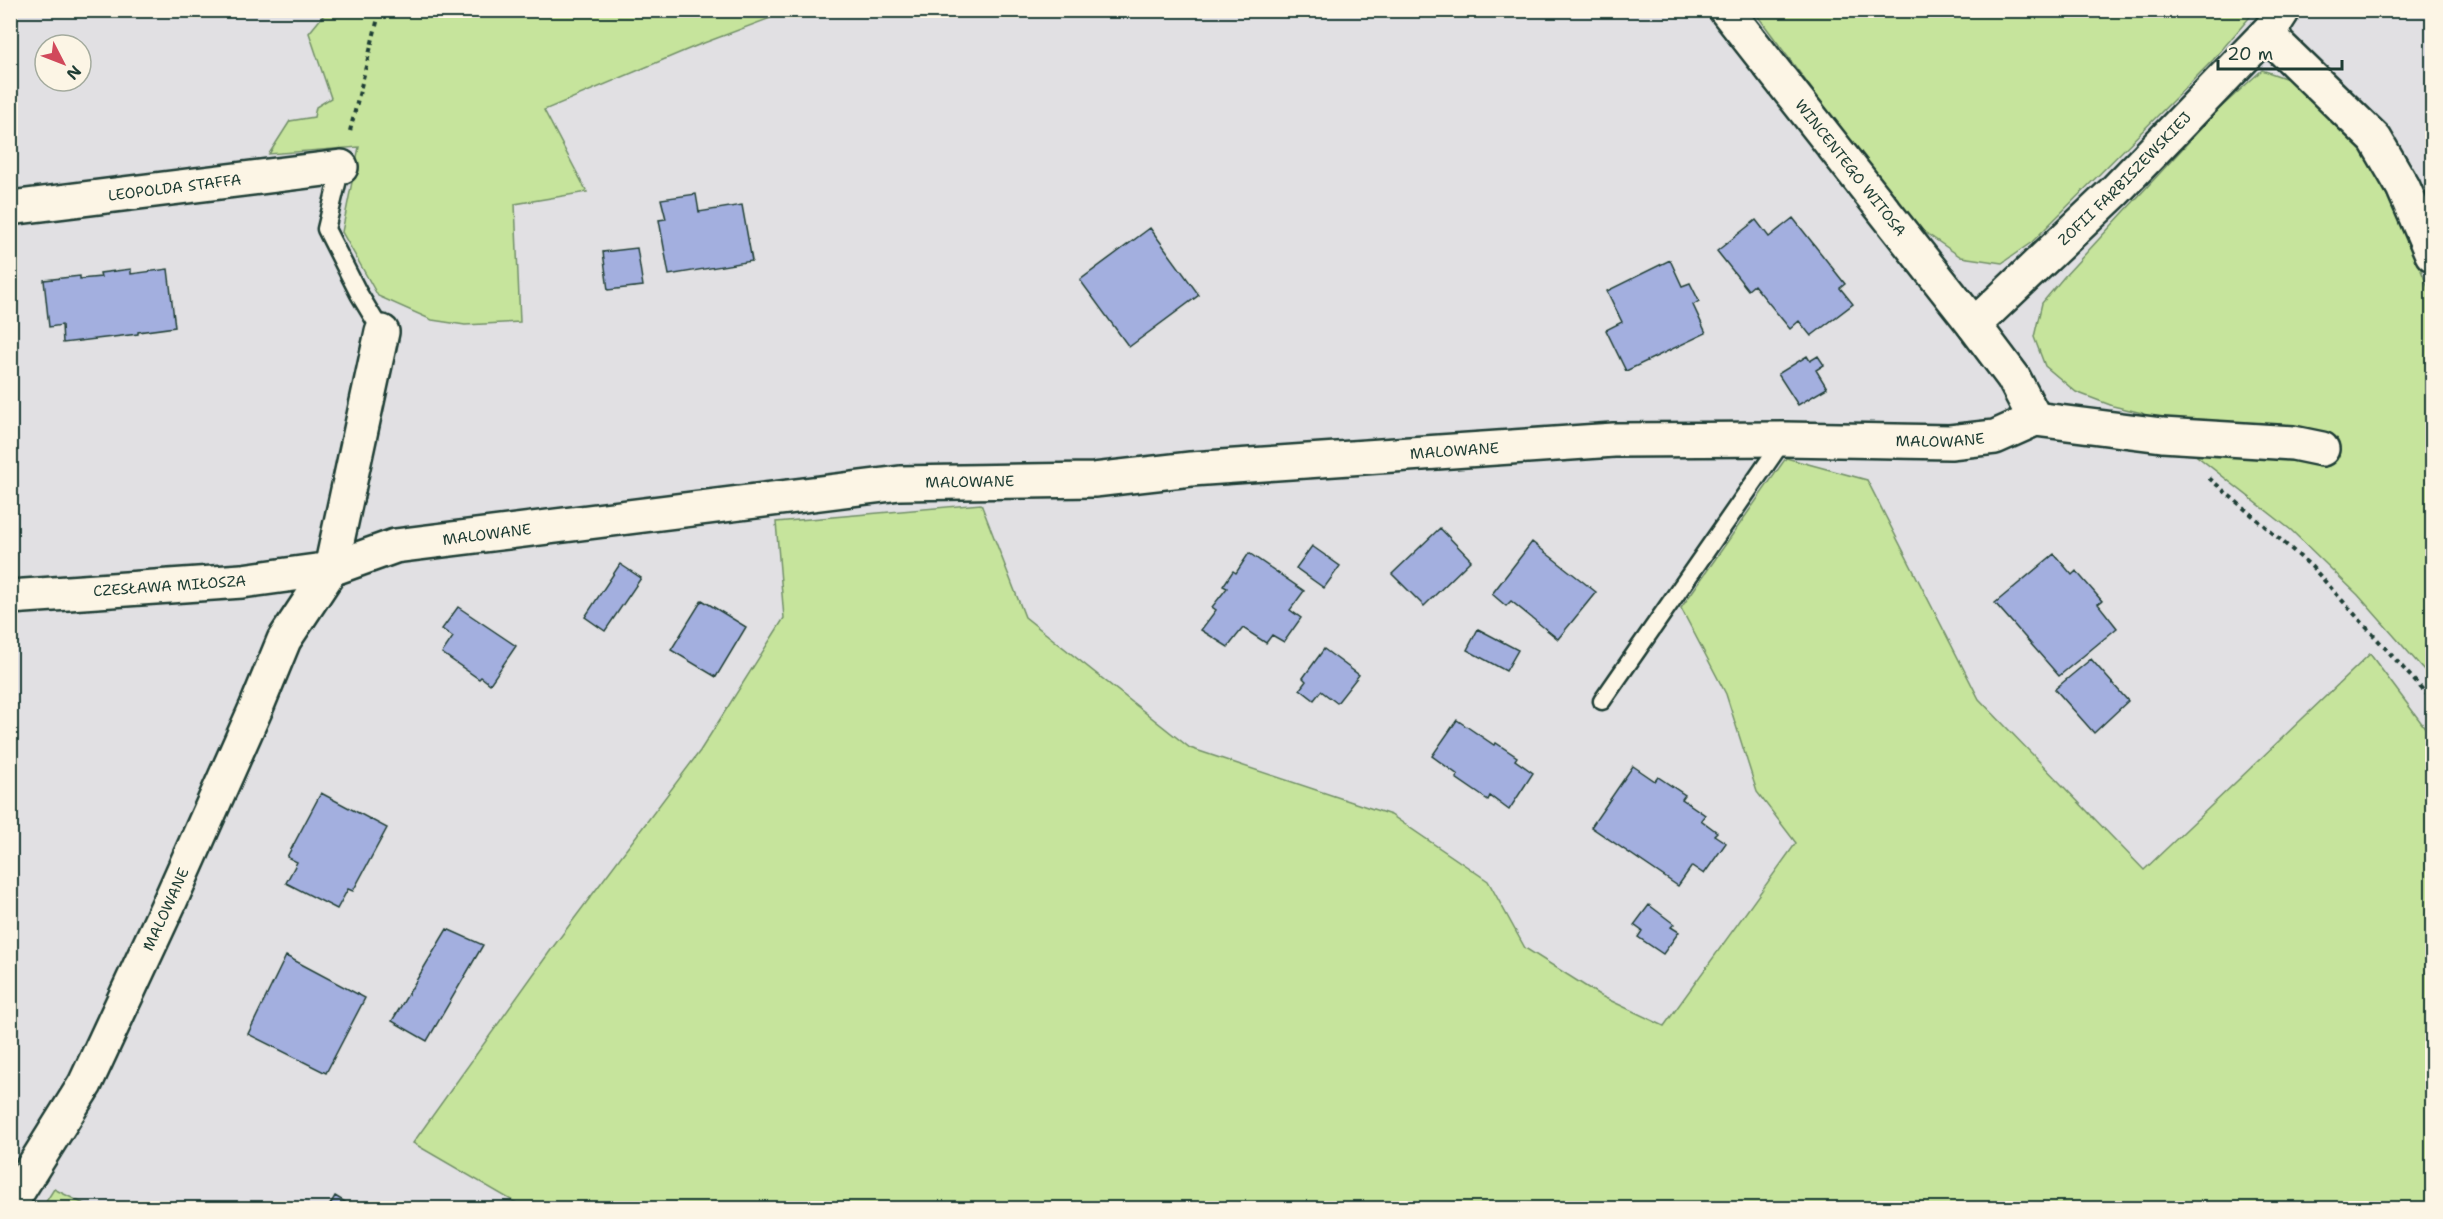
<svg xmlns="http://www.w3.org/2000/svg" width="2443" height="1219" font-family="'Shantell Sans',sans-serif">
<rect width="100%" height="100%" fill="#e1e0e3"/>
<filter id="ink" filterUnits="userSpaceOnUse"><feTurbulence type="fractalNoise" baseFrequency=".0167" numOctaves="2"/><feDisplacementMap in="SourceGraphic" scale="12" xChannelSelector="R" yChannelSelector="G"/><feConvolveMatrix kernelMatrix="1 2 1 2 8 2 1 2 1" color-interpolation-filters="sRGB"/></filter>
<g filter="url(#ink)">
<path fill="#c6e49c" stroke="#729068" stroke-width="1.5" d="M327,11H789L696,46L544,110L587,192L515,204L520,322L465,325L432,320L378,296L342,232L359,147L269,154L290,121L314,117L316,107L331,98L309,33Z
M1754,11H2255L2213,60L2032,242L2002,263L1961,257L1910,222Z
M2262,70L2288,79L2339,123L2372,163L2395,207L2432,297V679L2358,595L2291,530L2142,413L2113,406L2076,392L2045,366L2034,337L2042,303L2064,277L2218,110Z
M1786,458L1867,480L1979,699L2144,870L2370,654L2432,737V1208H525L413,1143L553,947L700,751L784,618L776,522L981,504L1025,617L1190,748L1391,815L1488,881L1525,948L1601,996L1664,1026L1796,843L1757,792L1726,694L1681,608Z
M54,1189L92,1208H42Z"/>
<path fill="#a3afdf" stroke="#1f3d34" stroke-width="1.5" d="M696,194L699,212L742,205L752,261L669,275L659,220L666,219L661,199Z
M1793,218L1845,284L1840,288L1853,304L1811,336L1799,321L1790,329L1754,285L1748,290L1717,251L1756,220L1769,237Z
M1150,228L1199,295L1129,347L1080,280Z
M637,248L643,286L608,290L603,252Z
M1670,260L1682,286L1690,283L1699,301L1693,305L1706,333L1626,371L1606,330L1622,322L1607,291Z
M131,269V274L168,269L175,327L138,332V334L63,343L62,325L49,327L44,280L80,276V279L101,277L100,273Z
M1807,356L1810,361L1818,356L1824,365L1816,370L1827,388L1798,405L1778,374Z
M1440,528L1471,560L1424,606L1392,574Z
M1532,542L1596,592L1558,639L1511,601L1506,606L1492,594Z
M1312,546L1340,566L1324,588L1296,568Z
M1249,553L1304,591L1290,610L1301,618L1284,642L1272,635L1266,643L1243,628L1228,647L1201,630L1216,610L1212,607L1227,588L1223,586L1233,571L1236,573Z
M2054,554L2072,575L2076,571L2102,601L2098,604L2117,628L2059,676L1995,603Z
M620,564L641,578L605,631L585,617Z
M702,600L746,627L716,677L671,650Z
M458,607L516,646L490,684L481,677L479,679L442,653L453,637L442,629Z
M1478,629L1518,650L1506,671L1467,650Z
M1324,649L1359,675L1337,703L1321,691L1314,700L1300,689L1306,681L1303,678Z
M2091,659L2128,701L2094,733L2055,689Z
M1457,720L1494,745L1496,743L1517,757L1515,760L1533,773L1509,810L1490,796L1488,800L1456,778L1458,775L1432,756Z
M1633,766L1655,781L1658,777L1685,795L1682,799L1705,815L1701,820L1717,832L1714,835L1726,843L1704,874L1692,866L1678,886L1591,827Z
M321,793L387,828L353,891L348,889L337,909L286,883L297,862L287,857Z
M1649,905L1674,924L1671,927L1679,932L1663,954L1638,937L1642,931L1634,925Z
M447,929L483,945L427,1041L392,1021Z
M286,956L365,998L326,1073L248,1034Z
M335,1196L355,1208H328Z"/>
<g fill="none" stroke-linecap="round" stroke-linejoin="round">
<g stroke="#1f3d34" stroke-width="21">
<path id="lane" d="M341,167L326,229L359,294L382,332
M1602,701L1784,439"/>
</g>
<g stroke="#1f3d34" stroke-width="38">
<g id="street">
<path id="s1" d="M1726,10L1974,325L2013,377L2035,419"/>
<path d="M2282,12L2271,29L2277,44L2375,139L2403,187L2432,254"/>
<path id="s2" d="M10,208L341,167"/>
<path id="s3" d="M1974,325L2114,192L2271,29"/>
<path id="s4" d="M10,597L242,581L331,569L382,332"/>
<path id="s5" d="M10,1204L85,1084L171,899L256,708L284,640L331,569L395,546L900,483L1094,480L1191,469L1614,440L1784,439L1950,442L1995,437L2035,419L2162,435L2293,443L2322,449"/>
</g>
</g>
<path stroke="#1f3d34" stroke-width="4" stroke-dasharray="4.5 4.5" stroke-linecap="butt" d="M350,131L380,10
M2209,478L2312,567L2432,700"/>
<use href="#lane" stroke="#fcf5e5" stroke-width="16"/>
<use href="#street" stroke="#fcf5e5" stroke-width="33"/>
</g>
</g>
<g text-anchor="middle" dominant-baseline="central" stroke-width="5" stroke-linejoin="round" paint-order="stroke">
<g font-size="15" fill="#1f3d34" stroke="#fcf5e5">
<text stroke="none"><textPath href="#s1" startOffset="201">WINCENTEGO WITOSA</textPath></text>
<text stroke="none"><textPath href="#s3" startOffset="210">ZOFII FARBISZEWSKIEJ</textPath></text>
<text stroke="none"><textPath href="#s2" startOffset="166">LEOPOLDA STAFFA</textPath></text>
<text stroke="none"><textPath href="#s5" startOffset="2332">MALOWANE</textPath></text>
<text stroke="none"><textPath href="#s5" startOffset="1846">MALOWANE</textPath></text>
<text stroke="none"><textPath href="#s5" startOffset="1360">MALOWANE</textPath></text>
<text stroke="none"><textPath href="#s5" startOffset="874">MALOWANE</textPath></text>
<text stroke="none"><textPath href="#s4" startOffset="160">CZESŁAWA MIŁOSZA</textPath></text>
<text stroke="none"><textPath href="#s5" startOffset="334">MALOWANE</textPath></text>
</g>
</g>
<rect width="2443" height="1219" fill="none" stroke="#fcf5e5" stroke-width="36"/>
<rect x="18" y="18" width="2407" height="1183" fill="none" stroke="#1f3d34" stroke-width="2" filter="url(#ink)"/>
<g transform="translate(63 63) rotate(132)"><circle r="28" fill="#fcf5e5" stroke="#a4ab9e" stroke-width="1.5"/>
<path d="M0-4.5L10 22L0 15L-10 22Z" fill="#d1495b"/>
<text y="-9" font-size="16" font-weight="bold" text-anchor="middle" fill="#1f3d34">N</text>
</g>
<path d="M2218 60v9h124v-9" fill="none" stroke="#1f3d34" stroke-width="3"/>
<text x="2227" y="60" font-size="18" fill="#1f3d34" stroke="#fcf5e5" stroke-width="4.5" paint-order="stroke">20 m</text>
</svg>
